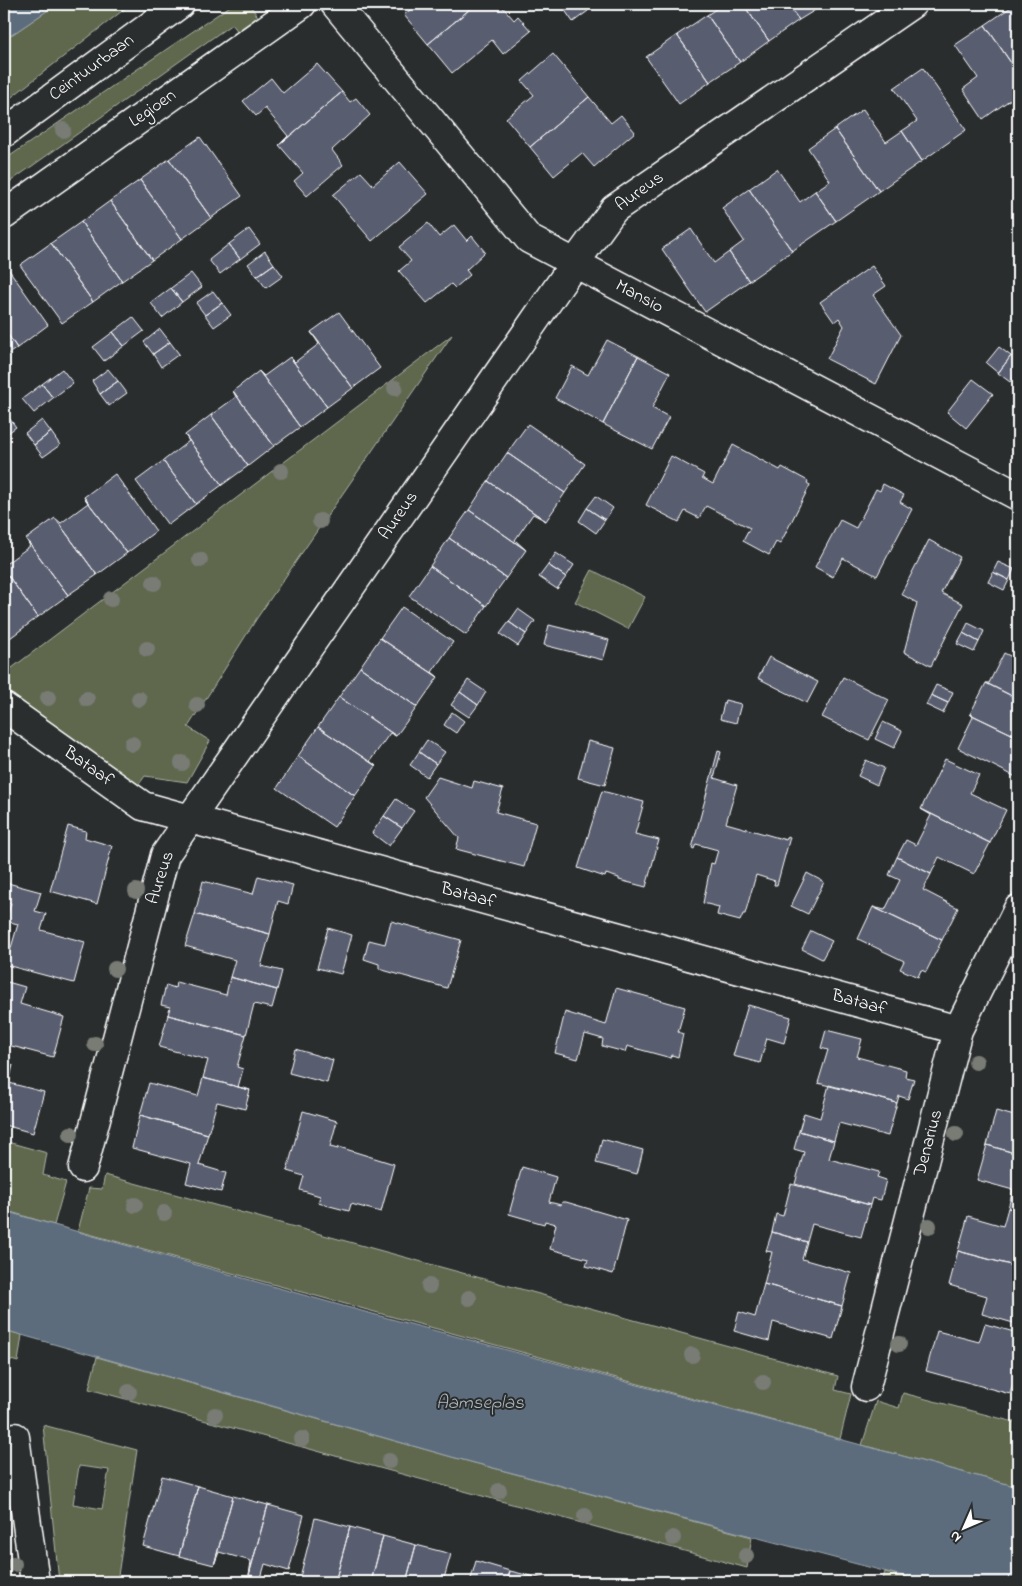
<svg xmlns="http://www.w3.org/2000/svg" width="1022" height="1586" font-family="'Indie Flower',sans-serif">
<rect width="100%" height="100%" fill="#2a2d2e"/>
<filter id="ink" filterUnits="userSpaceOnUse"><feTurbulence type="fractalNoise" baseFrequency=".02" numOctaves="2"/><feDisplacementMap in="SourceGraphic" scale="10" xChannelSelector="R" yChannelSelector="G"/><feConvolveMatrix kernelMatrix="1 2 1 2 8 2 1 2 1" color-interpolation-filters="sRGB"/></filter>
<g filter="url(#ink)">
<path fill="#5f674e" stroke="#afb3a6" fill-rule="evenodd" d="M57,4H131L4,103V40Z
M233,4H249L259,18L239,33L232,24L4,186V160Z
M452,335L257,618L188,727L210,741L187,782L145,776L137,787L4,692V674Z
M592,570L645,597L628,629L575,602Z
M4,1141L47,1153L43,1175L66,1182L54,1225L4,1210Z
M105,1175L838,1376L835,1390L851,1394L840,1439L78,1231L89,1188L102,1189Z
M4,1330L22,1335L18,1362L4,1358Z
M97,1357L452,1457L752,1537L747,1568L89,1389Z
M903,1393L1018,1423V1487L862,1445L876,1401L899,1408Z
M43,1425L137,1450L117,1582H59ZM79,1466L109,1470L102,1509L73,1504Z
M885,1572L925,1582H882Z"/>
<path fill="#5b6c7b" stroke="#9da7b0" d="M4,4H57L4,40Z
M4,1211L343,1306L1018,1487V1582H925L452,1457L4,1330Z"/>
<path fill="#595d6f" stroke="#fff" d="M417,4H476L428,44L404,15Z
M476,4H500L514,20L518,16L531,31L503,54L492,40L452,73L428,44Z
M572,4H582L588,11L573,22L564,9Z
M723,4H743L769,41L740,62L707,15Z
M743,4H787L799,20L769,41Z
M787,4H825L799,20Z
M1014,5L1018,10V73L985,25Z
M707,15L740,62L710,82L677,35Z
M985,25L1018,73V94L983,119L963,89L978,78L955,45Z
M677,35L710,82L679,104L646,57Z
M553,54L589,97L530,147L506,118L534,95L522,81Z
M317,64L342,92L279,145L288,136L265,108L256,116L243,101L271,78L283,93Z
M923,68L966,130L922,161L902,131L917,121L894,88Z
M342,92L350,102L356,98L370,115L332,150L343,165L307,196L294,181L303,173L279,145Z
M589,97L611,123L621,115L635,132L594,167L582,153L554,176L530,147Z
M863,109L886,142L902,131L922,161L879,191L835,129Z
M835,129L879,191L836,221L815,191L830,181L808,148Z
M200,137L242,196L211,218L169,159Z
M169,159L211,218L182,239L140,180Z
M400,162L428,194L372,241L333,195L361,172L373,185Z
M777,169L800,202L815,191L836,221L792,251L749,189Z
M140,180L182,239L152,260L110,201Z
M749,189L792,251L749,281L729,252L744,241L722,208Z
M110,201L152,260L122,281L81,222Z
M81,222L122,281L93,302L51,243Z
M428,223L439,237L454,225L467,241L472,236L485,252L466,270L470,275L455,288L451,284L427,303L399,271L411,261L399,247Z
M249,229L260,244L240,259L229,244Z
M691,229L714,263L729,252L749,281L705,312L662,249Z
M51,243L93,302L62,323L20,265Z
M229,244L240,259L220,274L209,260Z
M265,251L274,264L257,276L248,264Z
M274,264L283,276L266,288L257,276Z
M872,266L886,286L873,295L901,335L876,384L827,359L844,326L839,318L834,322L820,302Z
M7,267L48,325L17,348L4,329V269Z
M191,273L202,287L182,302L171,288Z
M171,288L182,302L162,318L151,303Z
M213,291L222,303L205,315L196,303Z
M222,303L231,315L214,327L205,315Z
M339,312L380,368L353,388L311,332Z
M133,317L144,331L124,346L113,332Z
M4,329L17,348L4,357Z
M160,329L170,342L153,354L144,342Z
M113,332L124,346L104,361L93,347Z
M311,332L353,388L327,407L290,357L295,362L319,344Z
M607,340L638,356L603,424L555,398L572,366L588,375Z
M170,342L179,354L161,367L153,354Z
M999,347L1011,356L998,373L986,363Z
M638,356L670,373L652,408L669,417L652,449L603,424Z
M1011,356L1018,361V372L1010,382L998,373Z
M290,357L327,407L300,427L259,371L264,376Z
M62,369L73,383L53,398L42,384Z
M108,369L118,381L100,394L92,381Z
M259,371L300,427L274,446L233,391Z
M973,379L993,394L966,428L947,412Z
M118,381L127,393L109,406L100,394Z
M42,384L53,398L34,413L22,399Z
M233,391L274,446L248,466L211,415L236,397Z
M5,413L16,427L4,436V414Z
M211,415L248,466L222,485L185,435Z
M42,420L51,432L34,445L25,433Z
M528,424L585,464L565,493L507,453Z
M51,432L60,445L43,457L34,445Z
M185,435L222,485L196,504L163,461L189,441Z
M733,445L780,470L782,467L808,481L807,483L810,485L780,544L776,542L769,555L743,541L750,528L706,506L699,518L685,511L679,522L646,505L671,456L704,474L702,478L713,484Z
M507,453L565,493L546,521L488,481Z
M163,461L196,504L168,525L136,481Z
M115,474L156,531L127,553L84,497Z
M488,481L546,521L533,514L515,540L526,550L469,510Z
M883,484L904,495L900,502L912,509L877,576L843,558L833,577L815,567L840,520L856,528L876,489L880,491Z
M596,496L613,508L605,520L587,508Z
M84,497L127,553L97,575L55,518L61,523L88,503Z
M587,508L605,520L596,533L579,521Z
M469,510L526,550L506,578L449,538Z
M55,518L97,575L68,595L26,539Z
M449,538L506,578L486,606L430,566Z
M26,539L68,595L38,617L4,570V565L30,546Z
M929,540L960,557L941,593L963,604L931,666L904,652L917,603L901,594Z
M556,553L574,565L566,577L548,565Z
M998,562L1014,569L1009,580L993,572Z
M548,565L566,577L557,589L539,577Z
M430,566L486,606L466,635L409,596Z
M4,570L38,617L10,638L4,630Z
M993,572L1009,580L1004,590L988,582Z
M402,607L453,642L432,672L438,677L380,638Z
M518,609L535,621L526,634L509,622Z
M509,622L526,634L518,646L500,634Z
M968,623L984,631L979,642L963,633Z
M549,625L609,640L603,660L544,645Z
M4,630L10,638L4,643Z
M963,633L979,642L974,652L957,644Z
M380,638L438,677L417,707L360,667Z
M1004,653L1018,660V699L986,683H989Z
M769,657L818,682L807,703L758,678Z
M360,667L417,707L396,736L339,697Z
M843,677L889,700L869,740L822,717Z
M468,680L486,692L478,705L460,692Z
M986,683L1018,699V737L970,714Z
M936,685L953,692L948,703L931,695Z
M460,692L478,705L469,717L451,705Z
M931,695L948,703L943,713L926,705Z
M339,697L396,736L390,733L370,761L376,766L318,727Z
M725,700L741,704L736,723L720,719Z
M452,712L464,721L456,733L444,725Z
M970,714L1018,737V778L958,748L973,717Z
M883,722L902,731L894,748L875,739Z
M318,727L376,766L355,796L298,756Z
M427,740L445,752L436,764L419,752Z
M588,741L615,748L605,785L578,778Z
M718,751L721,752L714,778L737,785L726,823L786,840L788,836L790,837L777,885H774L775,881L756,875L745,914H743L740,921L717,915L719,907L703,903L711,863L714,864L718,850L696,844L694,849L692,848Z
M419,752L436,764L427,777L410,765Z
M298,756L355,796L334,827L277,788Z
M945,759L979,775L970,793L1006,810L990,843L921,809Z
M866,760L884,768L877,785L858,776Z
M438,777L472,788L474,781L503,789L496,812L536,823L524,867L456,849L459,838L424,797Z
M602,791L644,802L635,834L659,840L646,887L619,880V878L606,874L605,877L578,868Z
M396,799L414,811L402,828L384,816Z
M921,809L990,843L974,874L939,857L931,874L897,857L906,840L916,845L931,815Z
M384,816L402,828L389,846L372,833Z
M68,826L86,831L85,838L112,846L97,904L50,891Z
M897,857L931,874L923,890L958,908L942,940L873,907L885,910L900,880L889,875Z
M807,873L824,882L808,914L791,906Z
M258,876L293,885L288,904L278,901L270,934L195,914L203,881L253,894Z
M4,882L41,892L35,911L46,914L41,930L85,942L74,983L6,965L18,924L6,921L11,903L4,902Z
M873,907L942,940L926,972L921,970L918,977L900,969L904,961L858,939Z
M195,914L270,934L261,966L282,971L277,990L230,977L235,960L185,946Z
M391,921L461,940L447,988L379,969V964L364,959L369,940L385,944Z
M328,928L352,935L341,974L317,968Z
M811,931L832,941L822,959L802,949Z
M230,977L277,990L272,1008L254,1004L246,1035L168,1015L170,1007L161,1005L166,985L175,988L176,982L226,995Z
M4,981L25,987L20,1004L64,1017L53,1057L4,1044Z
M616,988L685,1007L678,1032L683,1034L678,1057L672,1055L671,1058L627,1046L625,1052L602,1046L603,1039L585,1034L578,1059L555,1053L565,1012L606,1025Z
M748,1005L791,1017L784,1043L767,1038L760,1063L733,1056Z
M168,1015L246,1035L237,1067L243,1069L238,1087L250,1090L203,1078L208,1060L159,1047Z
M826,1030L862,1039L857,1057L906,1070L905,1077L914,1079L908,1099L899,1096L897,1103L818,1083L828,1050L821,1048Z
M295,1049L333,1060L327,1083L289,1073Z
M4,1062L13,1065L9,1083L44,1092L33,1133L4,1125Z
M203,1078L250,1090L245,1109L217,1102L208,1134L140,1115L149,1083L198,1096Z
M829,1085L897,1103L888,1136L839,1123L834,1141L799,1131L804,1113L820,1118Z
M303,1111L337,1121L330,1147L338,1149L339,1147L394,1164L381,1212L351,1204L349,1211L318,1203L320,1196L300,1190L304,1176L287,1171Z
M996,1111L1018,1117V1154L987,1145Z
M140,1115L208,1134L199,1165L226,1173L221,1192L186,1183L191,1164L132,1148Z
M799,1131L834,1141L829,1159L879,1172L877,1177L886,1180L881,1200L872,1198L870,1205L795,1184L804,1152L794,1149Z
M602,1139L643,1150L637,1174L596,1163Z
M987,1145L1018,1154V1210L1008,1208L1013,1190L977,1180Z
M522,1167L556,1177L549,1202L561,1205L562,1202H566L627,1220L613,1274L586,1266L588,1259L550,1249L556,1224L545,1221L544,1224L509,1214Z
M791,1184L870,1205L861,1237L812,1224L807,1242L772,1232L776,1214L783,1216Z
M1008,1208L1018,1210V1267L958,1251L968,1216L1003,1226Z
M772,1232L807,1242L802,1259L851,1273L842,1306L764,1284L772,1252L766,1251Z
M958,1251L1018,1267L1017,1324L982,1314L987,1296L949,1285Z
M764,1284L842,1306L833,1339L773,1322L769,1341L734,1331L739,1312L755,1317Z
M985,1324L1018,1333V1364L1010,1394L926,1371L937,1331L979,1342Z
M162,1476L198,1486L179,1556L143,1546Z
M198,1486L233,1496L214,1565L179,1556Z
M233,1496L268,1505L249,1575L251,1561L219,1552L214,1565Z
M268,1505L304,1515L289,1571L265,1564L261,1578L249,1575Z
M315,1518L350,1527L335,1582L299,1581Z
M350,1527L383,1536L371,1582H335Z
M383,1536L416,1545L406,1582H371Z
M416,1545L451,1554L443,1582H406Z
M476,1561L510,1571L507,1582H470Z
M510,1571L543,1579V1582H507Z"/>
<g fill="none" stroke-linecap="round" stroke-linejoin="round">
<g stroke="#fff" stroke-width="31">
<path id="street" d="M335,4L529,239L1018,496
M4,215L302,4
M4,707L143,806L958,1030
M83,1168L165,855L574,264L614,209L912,4
M866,1387L958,1030L1018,909
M15,1437L35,1582"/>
</g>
<g stroke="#fff" stroke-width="31">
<path id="secondary" d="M4,133L180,4"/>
</g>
<use href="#street" stroke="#2a2d2e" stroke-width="28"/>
<use href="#secondary" stroke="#2a2d2e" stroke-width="28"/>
</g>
<g fill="#787b75">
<circle cx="63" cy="130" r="8"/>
<circle cx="395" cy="388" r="8"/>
<circle cx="281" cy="471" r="8"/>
<circle cx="320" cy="521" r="8"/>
<circle cx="200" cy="560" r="8"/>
<circle cx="154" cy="583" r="8"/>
<circle cx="111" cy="599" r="8"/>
<circle cx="147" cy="649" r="8"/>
<circle cx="48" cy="698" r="8"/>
<circle cx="87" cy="699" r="8"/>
<circle cx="139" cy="699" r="8"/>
<circle cx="197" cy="705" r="8"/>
<circle cx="132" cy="744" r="8"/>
<circle cx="182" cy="763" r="8"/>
<circle cx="136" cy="891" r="8"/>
<circle cx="115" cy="969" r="8"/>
<circle cx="95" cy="1044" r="8"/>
<circle cx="976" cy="1062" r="8"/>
<circle cx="71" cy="1134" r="8"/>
<circle cx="956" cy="1134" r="8"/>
<circle cx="135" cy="1205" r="8"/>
<circle cx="164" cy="1213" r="8"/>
<circle cx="929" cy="1226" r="8"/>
<circle cx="429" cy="1286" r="8"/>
<circle cx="469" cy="1298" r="8"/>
<circle cx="899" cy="1344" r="8"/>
<circle cx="692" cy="1355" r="8"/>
<circle cx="763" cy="1382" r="8"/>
<circle cx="129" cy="1392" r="8"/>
<circle cx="215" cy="1415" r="8"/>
<circle cx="302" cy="1439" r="8"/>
<circle cx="389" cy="1461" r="8"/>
<circle cx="499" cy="1491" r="8"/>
<circle cx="585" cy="1516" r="8"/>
<circle cx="673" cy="1538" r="8"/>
<circle cx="746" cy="1556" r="8"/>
<circle cx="14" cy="1564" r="8"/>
</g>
</g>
<g text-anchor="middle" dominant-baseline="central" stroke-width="4" stroke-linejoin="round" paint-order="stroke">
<g font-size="18" fill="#fff" stroke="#2a2d2e">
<text transform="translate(92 68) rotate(-36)">Ceintuurbaan</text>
<text transform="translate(153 109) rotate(-35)">Legioen</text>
<text transform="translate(640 192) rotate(-36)">Aureus</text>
<text transform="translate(639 297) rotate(28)">Mansio</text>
<text transform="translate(399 516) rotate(-55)">Aureus</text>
<text transform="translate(88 767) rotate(35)">Bataaf</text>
<text transform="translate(161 878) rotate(-72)">Aureus</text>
<text transform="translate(468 896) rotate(15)">Bataaf</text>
<text transform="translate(859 1003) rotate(15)">Bataaf</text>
<text transform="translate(929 1143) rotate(-75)">Denarius</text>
</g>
<g font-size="19" font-style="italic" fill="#adb6bd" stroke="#2a2d2e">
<text x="480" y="1403">Aamseplas</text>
</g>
</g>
<rect width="1022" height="1586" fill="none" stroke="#2a2d2e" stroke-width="20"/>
<rect x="10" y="10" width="1002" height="1566" fill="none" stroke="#fff" stroke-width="2" filter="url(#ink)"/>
<g transform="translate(964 1528) rotate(225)" stroke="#2a2d2e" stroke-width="4" paint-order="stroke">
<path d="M0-4L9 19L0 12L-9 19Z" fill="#ffffff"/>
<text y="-8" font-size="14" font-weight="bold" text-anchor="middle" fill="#ffffff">N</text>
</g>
</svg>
